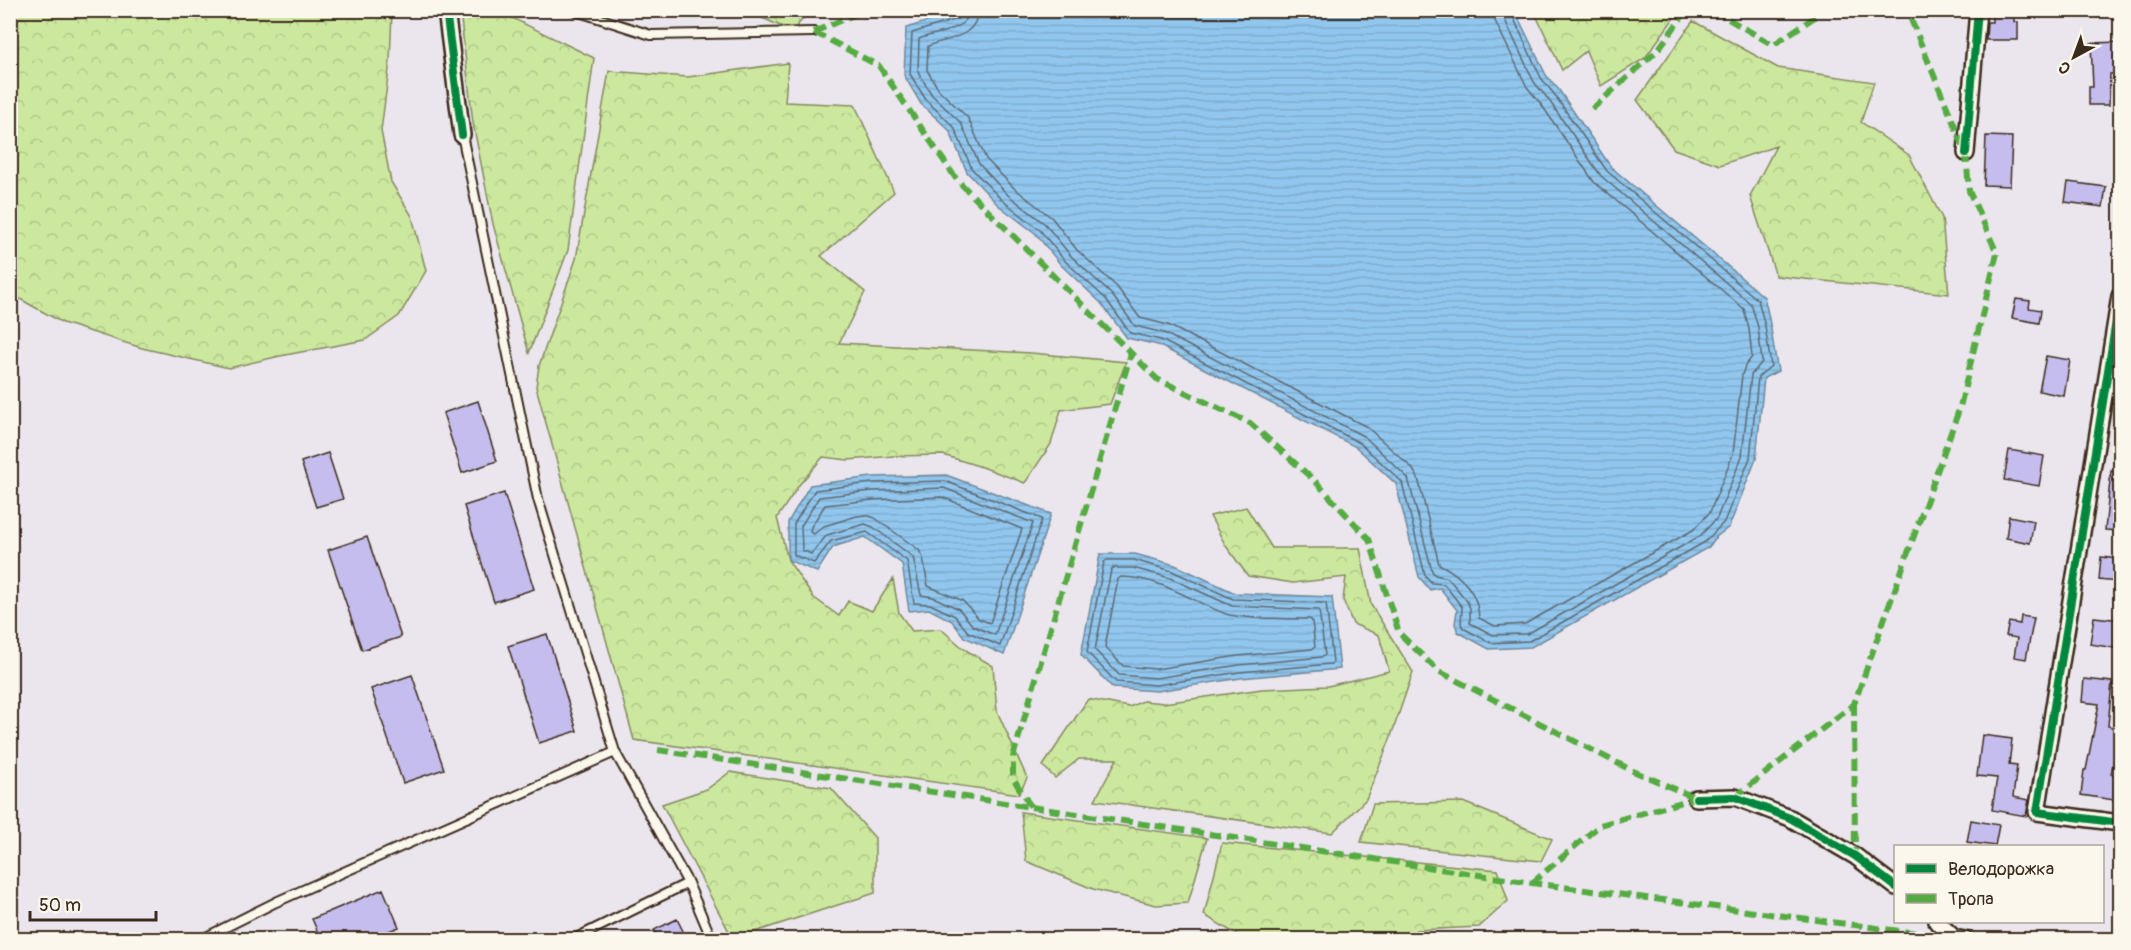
<svg xmlns="http://www.w3.org/2000/svg" width="2131" height="950" font-family="Pangolin,sans-serif">
<defs>
<pattern id="forest-crowns" width="20" height="18" patternUnits="userSpaceOnUse" patternTransform="scale(1.5)"><rect width="20" height="18" fill="#cce89f"/><path d="M2 6a3 3 0 1 1 6 0M12 15a3 3 0 1 1 6 0" fill="none" stroke="#b0c788"/></pattern>
<pattern id="water-rules" width="6" height="5" patternUnits="userSpaceOnUse" patternTransform="scale(1.5)"><rect width="6" height="5" fill="#91c7ef"/><path d="M0 2.5h6" fill="none" stroke="#7eabcc"/></pattern>
</defs>
<rect width="100%" height="100%" fill="#ebe6ed"/>
<filter id="ink" filterUnits="userSpaceOnUse"><feTurbulence type="fractalNoise" baseFrequency=".0167" numOctaves="2"/><feDisplacementMap in="SourceGraphic" scale="12" xChannelSelector="R" yChannelSelector="G"/><feConvolveMatrix kernelMatrix="1 2 1 2 8 2 1 2 1" color-interpolation-filters="sRGB"/></filter>
<g filter="url(#ink)">
<path fill="url(#forest-crowns)" stroke="#84895e" stroke-width="1.5" d="M10,11H392L390,61L381,131L391,182L412,216L426,271L399,316L365,340L280,356L229,368L142,348L63,323L11,294Z
M460,11H498L594,58L568,250L529,353L493,224L473,123Z
M746,11H810L792,31Z
M1534,11H1679L1645,58L1601,86L1586,51L1562,70Z
M1693,21L1778,68L1874,82L1861,122L1909,155L1942,218L1949,294L1776,276L1750,196L1776,146L1720,165L1674,149L1637,100Z
M788,63L785,102L855,105L894,192L821,256L865,292L839,343L1031,353L1126,362L1110,404L1061,410L1051,444L1025,483L985,468L943,455L894,456L848,460L823,457L799,485L777,518L788,560L813,597L839,616L848,601L872,611L893,579L899,613L912,631L941,629L964,649L993,666L997,711L1027,778L1019,794L634,740L536,387L539,366L576,259L609,71L688,77Z
M1246,507L1272,548H1360L1371,605L1413,672L1389,742L1366,799L1332,833L1095,800L1117,759H1079L1055,778L1043,766L1088,699L1129,707L1143,701L1164,703L1262,689L1328,686L1389,671L1379,635L1353,624L1343,600L1346,577L1293,583L1248,576L1226,546L1210,516Z
M730,772L831,788L875,838V893L733,939L662,804L707,789Z
M1463,802L1552,839L1541,861L1361,842L1373,804Z
M1021,812L1207,838L1188,903L1156,905L1093,889L1026,861Z
M1222,843L1498,870L1508,901L1479,927L1416,930L1410,939H1244L1204,915Z"/>
<path fill="url(#water-rules)" stroke="#6f889b" stroke-width="1.5" d="M965,10L1515,11L1546,75L1559,90L1611,167L1764,297C1771,322 1773,346 1778,371L1764,378L1756,459L1729,527L1716,537L1709,547L1531,647L1489,649L1458,632L1455,624L1457,610L1440,588L1430,590L1419,577L1396,484L1356,447L1158,345L1127,338L1101,303L1061,265L1035,233L998,205L967,172L949,130L921,104L904,75L906,28Z
M946,475L1051,514L1004,655L964,637L952,621L929,609L909,611L902,564L865,537L833,547L817,572L788,560V522L810,485L872,477Z
M1100,554H1135L1175,565L1235,593L1332,597L1340,669L1241,678L1157,691L1113,688L1081,655Z"/>
<g fill="none" stroke-linecap="round" stroke-linejoin="round">
<path stroke="#5d6972" stroke-width="1.5" d="M962,10L961,15L958,19L912,33L910,74L926,100L954,127L972,169L1002,200L1040,230L1065,261L1106,299L1130,333L1161,340L1360,443L1402,482L1425,575L1432,583L1444,584L1462,607L1461,623L1463,628L1491,643L1529,641L1705,542L1724,522L1750,458L1758,377L1771,366L1765,326L1758,300L1607,171L1554,94L1541,78L1510,10
M969,10C968,32 935,32 919,39L918,72L932,95L961,123L979,164L1008,195L1045,224L1071,256L1112,295L1135,326L1164,333L1365,437L1408,478L1432,571L1435,575L1448,578L1467,601L1470,608V623L1493,635L1527,634L1700,536L1717,518L1742,456L1751,375L1762,362L1758,327L1751,304L1601,176L1548,99L1534,82L1504,18L1503,10
M978,10C977,38 948,38 928,46L927,70L939,90L968,118L986,159L1014,188L1052,218L1077,250L1117,287L1140,318L1168,325L1367,427L1412,468L1418,478L1439,564C1461,575 1478,592 1479,618L1495,626L1525,624L1693,530L1710,512L1733,454L1742,375L1745,366L1752,357L1749,329L1744,309L1594,182L1541,104L1527,87L1495,21L1494,10
M945,481L1042,519L1000,646L968,632L955,616L930,604L914,603L907,561L867,532L831,541L814,563L794,555V524L815,490L872,483Z
M944,488L1033,523L995,635L973,626L959,609L933,597L921,595L913,557L873,527L865,524L827,535L811,554L802,550L801,526L819,497L872,491Z
M942,497L1022,529L990,623L979,619L963,601L928,586L923,558L919,550L875,518L866,515L857,516L824,526L814,534L810,532L811,527L825,505L873,500Z
M1107,560H1134L1172,571L1233,599L1326,603L1333,662L1331,664L1240,672L1156,685L1116,682L1087,652L1104,562Z
M1113,568H1133L1170,578L1232,606L1319,610L1325,655L1322,657L1239,665L1156,678L1119,675L1095,650L1111,570Z
M1121,577C1160,577 1191,601 1226,614C1245,620 1289,618 1310,619L1312,621L1315,647L1312,649L1238,656L1156,669L1123,666L1105,647L1118,579Z"/>
</g>
<path fill="#c6bdef" stroke="#3b2a1e" stroke-width="1.5" d="M1992,16H2014V22H2018V40H1986L1987,22H1992Z
M2121,42V73L2110,74L2109,105H2089V87H2093L2091,43Z
M1986,136L2012,137L2010,186L1984,185Z
M2068,182L2106,187L2103,207L2065,202Z
M2016,299L2030,301L2029,308L2041,310L2039,323L2012,318Z
M2046,356L2070,360L2064,396L2039,391Z
M478,401L497,461L462,473L443,413Z
M2009,450L2044,456L2039,486L2004,480Z
M328,453L343,499L316,507L301,462Z
M2111,471L2121,472V531L2105,530Z
M504,493L534,589L494,602L464,506Z
M2009,516L2034,521L2030,543L2006,538Z
M367,537L401,637L362,650L328,550Z
M2101,557L2119,559L2117,582L2099,580Z
M2021,616L2034,618L2026,659L2014,657L2017,638L2006,636L2009,622L2020,624Z
M2094,617L2121,620V649L2090,644Z
M547,634L577,731L539,743L508,646Z
M412,675L444,769L403,783L371,689Z
M2084,679L2112,682L2108,726L2120,729L2111,774L2121,775V801L2081,795L2084,770H2086L2099,704L2082,702Z
M1982,735L2012,739L2009,765L2017,766L2013,797L2029,800L2026,816L1992,810L1997,778L1977,776Z
M1971,820L1999,825L1995,846L1967,842Z
M383,889L399,927L369,939H321L312,919Z
M677,919L687,939H658L654,930Z"/>
<g fill="none" stroke-linecap="round" stroke-linejoin="round">
<g stroke="#3b2a1e" stroke-width="12">
<path id="lane" d="M573,10L651,35L814,32
M462,135L538,499L615,752L688,883L712,940
M200,940L276,902L615,752
M572,940L688,883"/>
</g>
<g stroke="#3b2a1e" stroke-width="20">
<path id="street" d="M446,10L462,135
M1966,153L1978,10
M2120,296L2037,812L2120,823
M1696,798L1735,797L1790,818L1855,856L1896,887
M1937,922L1954,938L1965,940"/>
</g>
<use href="#lane" stroke="#fbf7ec" stroke-width="8"/>
<use href="#street" stroke="#fbf7ec" stroke-width="15"/>
<path stroke="#55ab43" stroke-width="6" stroke-dasharray="12 6" stroke-linecap="butt" d="M1713,10L1773,45L1825,10
M814,32L879,66L957,180L1157,379L1250,423L1315,481L1369,539L1399,633L1438,671L1631,770L1696,798
M814,32L865,10
M1592,109L1657,51L1687,10
M1854,704L1855,856
M658,750L1031,807L1013,778V757L1131,353
M1735,797L1854,704L1960,407L1997,253L1969,191L1966,153L1907,10
M1031,807L1532,883L1954,938
M1532,883L1600,825L1696,798"/>
<g stroke="#fbf7ec" stroke-width="11">
<path id="cycleway" d="M446,10L462,135
M1966,153L1978,10
M2120,296L2037,812L2120,823
M1696,798L1735,797L1790,818L1855,856L1896,887"/>
</g>
<use href="#cycleway" stroke="#00873e" stroke-width="8"/>
</g>
</g>
<rect width="2131" height="950" fill="none" stroke="#fbf7ec" stroke-width="36"/>
<rect x="18" y="18" width="2095" height="914" fill="none" stroke="#3b2a1e" stroke-width="2" filter="url(#ink)"/>
<rect x="1894" y="845" width="210" height="78" fill="#fbf7ec" stroke="#aea59a" stroke-width="1.5"/>
<rect x="1906" y="864" width="30" height="9" fill="#00873e" stroke="#aea59a" stroke-width="1.5"/>
<text x="1948" y="875" font-size="18" fill="#3b2a1e">Велодорожка</text>
<rect x="1906" y="894" width="30" height="9" fill="#55ab43" stroke="#aea59a" stroke-width="1.5"/>
<text x="1948" y="905" font-size="18" fill="#3b2a1e">Тропа</text>
<g transform="translate(2074 57) rotate(221)" stroke="#fbf7ec" stroke-width="4.5" paint-order="stroke">
<path d="M0-4.5L10 22L0 15L-10 22Z" fill="#3b2a1e"/>
<text y="-9" font-size="16" font-weight="bold" text-anchor="middle" fill="#3b2a1e">С</text>
</g>
<path d="M30 911v9h126v-9" fill="none" stroke="#3b2a1e" stroke-width="3"/>
<text x="39" y="911" font-size="18" fill="#3b2a1e" stroke="#fbf7ec" stroke-width="4.5" paint-order="stroke">50 m</text>
</svg>
